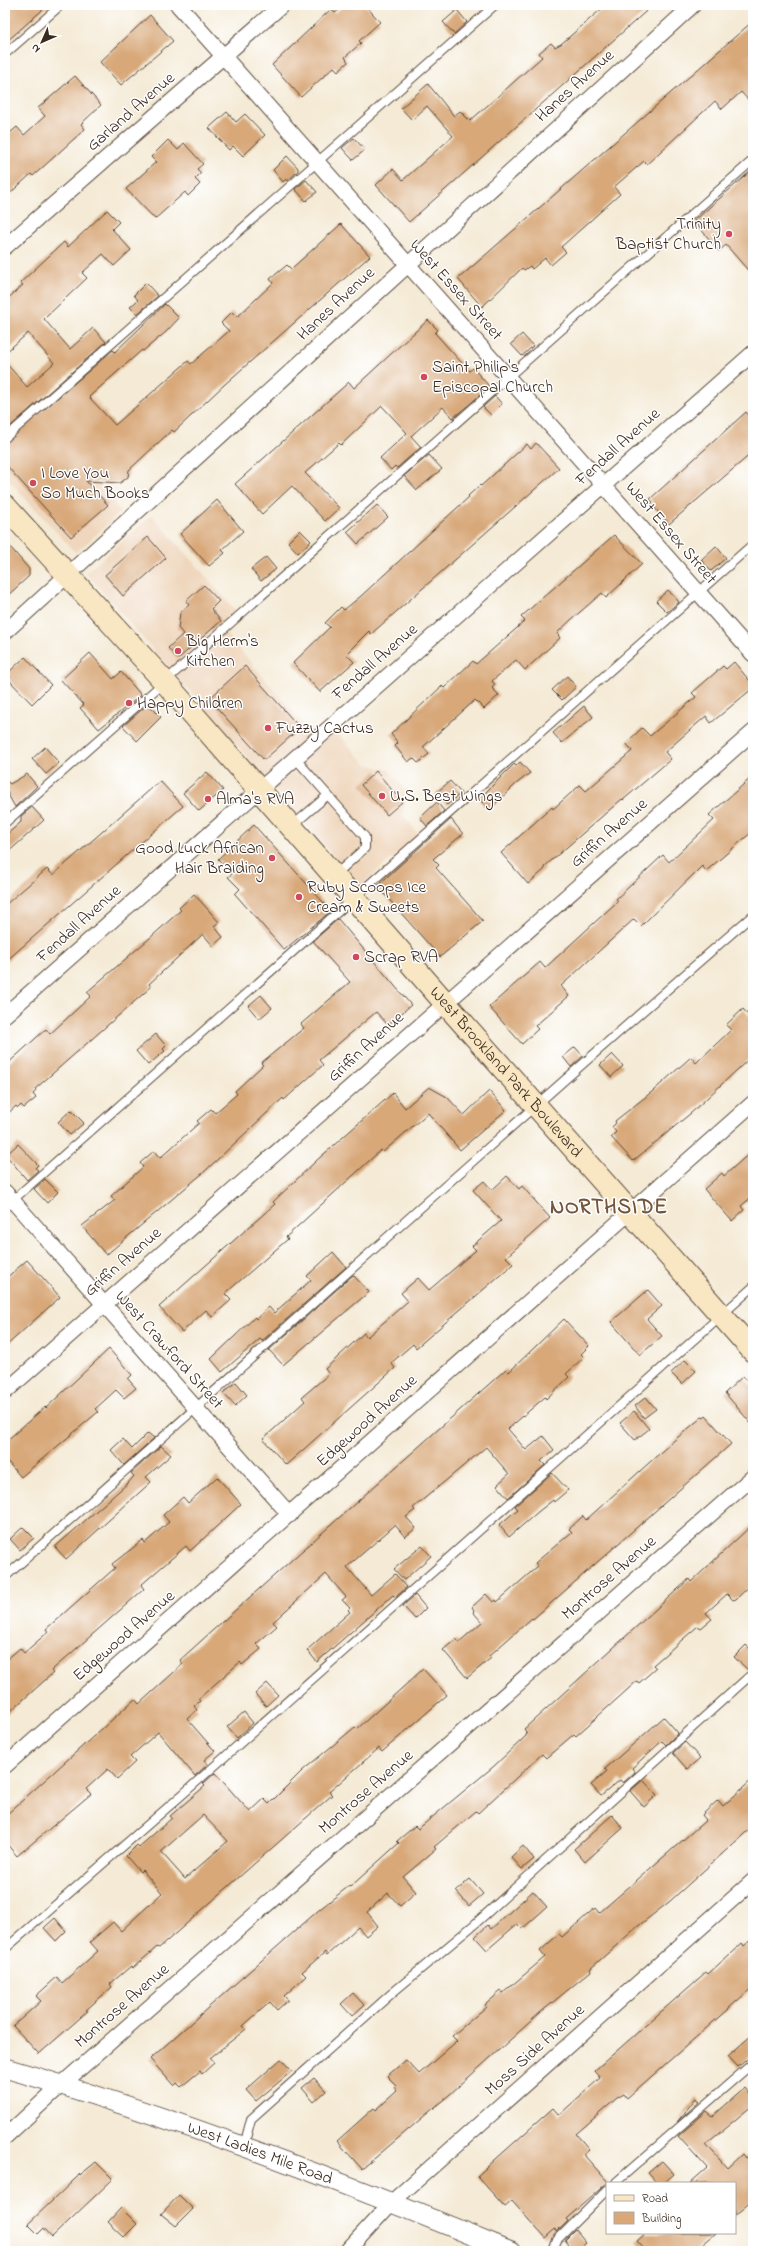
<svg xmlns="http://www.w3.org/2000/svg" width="758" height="2256" font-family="'Indie Flower',sans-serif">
<rect width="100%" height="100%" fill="#fff"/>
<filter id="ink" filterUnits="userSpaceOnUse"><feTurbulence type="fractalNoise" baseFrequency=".025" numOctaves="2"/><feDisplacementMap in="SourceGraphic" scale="8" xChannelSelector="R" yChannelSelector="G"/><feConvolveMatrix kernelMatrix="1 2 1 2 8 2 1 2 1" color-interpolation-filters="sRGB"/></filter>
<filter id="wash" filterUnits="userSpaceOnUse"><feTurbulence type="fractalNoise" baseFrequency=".012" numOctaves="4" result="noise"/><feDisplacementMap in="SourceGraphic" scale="16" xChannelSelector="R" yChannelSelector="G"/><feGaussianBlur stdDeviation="0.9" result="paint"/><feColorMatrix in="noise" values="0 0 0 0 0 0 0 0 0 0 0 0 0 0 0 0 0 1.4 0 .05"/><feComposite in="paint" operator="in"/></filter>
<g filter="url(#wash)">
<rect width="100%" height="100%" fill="#f4ead5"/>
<path fill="#efd6bc" d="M5,5H56L5,50Z
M5,355L46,406L78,379L108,413L70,450L121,512L76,553L5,476Z
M152,515L237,612L228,636L321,744L334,730L366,764L389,770L409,794L402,814L419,835L360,886L86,573Z"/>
<g id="blocks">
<path fill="#d8a879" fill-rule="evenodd" d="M5,5H48L5,43Z
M345,5H365L380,22L359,41L361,43L345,57L348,62L338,71L334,67L301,97L272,65L331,9L335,13Z
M606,5H653L409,222L376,185L393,169L403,180L453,136L427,106L412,120L401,108L428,84L454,116L460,111L470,121L542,57L539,53L551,43L555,47L561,44Z
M457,10L467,22L454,34L443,22Z
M150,15L173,41L121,85L100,62Z
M753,21V105L741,92L722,109L715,101L647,164L644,161L614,187L620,194L561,247L566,252L551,265L545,258L532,269L530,266L524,270L522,268L482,307L458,279Z
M75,76L101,105L81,124L85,129L33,176L31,174L5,198V137L17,127L24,135L45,116L38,108Z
M227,112L236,122L245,114L265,135L243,156L233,146L229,150L209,128Z
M354,138L365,150L353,160L342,148Z
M168,140L178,150L184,143L203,164L197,169L201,173L195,179L200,184L188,196L185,192L155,219L126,189L156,162L151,157Z
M287,156L298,168V171L287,181L286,179L283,182L273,170Z
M753,169V276L726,245L719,251L694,221Z
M306,180L317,192L306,201L295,189Z
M107,210L119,222L112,229L131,250L114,266L103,254L82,273L87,278L44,319L70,349L93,328L106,342L5,431V362L27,387L54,363L28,333L5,353V301L23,285L20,283L64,242L68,247Z
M341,224L370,256L225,384L174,432L172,430L129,470L128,477L120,483L86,481L108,505L71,537L5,464V443L113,350L115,352L165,304L179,318L166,332L143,351L142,350L89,397L115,425L188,361L191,364L229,331L221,323L232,312L237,317L273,283L270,279L287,265L291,269Z
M146,283L158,296L137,314L130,307L138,300L134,295Z
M428,320L438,330L435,333L469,371L473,368L489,386L487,389L453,418L443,407L411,436L421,447L397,468L395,466L391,470L380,458L407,433L382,406L341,445L339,443L305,473L339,508L325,521L292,486L262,514L235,484L349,382L354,388Z
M522,334L533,346L522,356L511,344Z
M495,396L502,404L491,415L483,407Z
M746,412L753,420V452L669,524L651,504L653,502L650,499Z
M536,443L559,468L371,634L369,631L346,654L354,662L320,692L293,663L330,627L325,623L341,607L344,610L361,596L469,497L468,496L480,485L481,486L527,444L531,449Z
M429,455L442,469L417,490L404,476Z
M217,500L243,531L222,550L225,553L209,566L180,534Z
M377,505L388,517L358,544L347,532Z
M300,530L311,541L298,553L288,542Z
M614,535L642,564L606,598L602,593L572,619L557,633L560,638L525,670L516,660L492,681L495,685L492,688L499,695L484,709L475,700L423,747L429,754L418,763L413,758L408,762L395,746L398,743L391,734L442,686L444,688L473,661L476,664L525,621L521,617L540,600Z
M148,537L166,558L123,596L105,575Z
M5,541L29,569V576L5,598Z
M716,546L726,558L711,571L701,560Z
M266,557L276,569L261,581L251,569Z
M204,585L219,601L211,609L221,621L178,659L168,648L183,634L178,628L180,613L189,605L186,601Z
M668,590L679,602L667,612L656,601Z
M90,653L113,679L121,672L141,695L99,729L80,708L84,705L61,680Z
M25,657L51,685L32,704L8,679L11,677L8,673Z
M734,662L753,685V688L711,723L706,716L665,752L671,759L623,800L622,799L544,867L545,869L528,884L501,853L552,807L553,809L580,785L586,791L632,751L626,743L642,728L650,736L696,697L692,693L723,666L726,669Z
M245,666L300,728L264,760L209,699Z
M567,676L576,687L562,700L552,690Z
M148,704L161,717L137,741L123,726Z
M584,706L593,717L562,743L553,733Z
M45,747L59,763L46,774L32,759Z
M520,762L530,773L516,784L489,810L479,799L514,764L516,766Z
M376,771L402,802L387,815L361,785Z
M207,772L223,790L199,811L183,793Z
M27,774L37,786L15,807L5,789V782L7,781L10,784Z
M753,776V831L706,871L702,866L641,926L634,919L561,986L569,996L535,1026L538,1029L522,1044L489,1007L540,962L545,968L618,901L616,899L663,855L669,862L714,820L709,815Z
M160,781L183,806L5,962V905L47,869L53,875Z
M450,781L461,793L447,805L436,793Z
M437,802L444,811L427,826L420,818Z
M32,807L44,820L5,855V836L21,822V816Z
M451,819L463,834L433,859L439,865L436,868L483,921L440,957L377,886Z
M254,825L331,911L284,950L235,894L240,889L228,877L232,874L218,859Z
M194,894L219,922L214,926L223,937L213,946L203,934L149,984L151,987L35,1089L36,1091L33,1094L36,1098L24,1108L21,1105L18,1108L16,1106L5,1116V1066L46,1029L50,1034L91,996L87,992L150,938L181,910L179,908Z
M338,919L411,1005L388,1025L376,1012L319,1060L323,1065L284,1100L283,1098L203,1173L106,1255L82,1226L115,1200L111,1196L143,1167L140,1163L154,1151L160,1158L199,1123L197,1121L211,1109L215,1113L237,1094L235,1091L263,1065L261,1063L304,1028L301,1024L350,982L313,941Z
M261,995L272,1008L259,1019L248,1006Z
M743,1009L753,1020V1055L691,1113L633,1161L611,1137L616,1132L612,1127L616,1123L615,1121L653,1091L691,1057L696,1063L731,1030L726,1025Z
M156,1034L166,1046L163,1049L165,1051L148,1065L136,1051Z
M575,1047L583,1056L571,1067L563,1057Z
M612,1054L623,1066L611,1077L600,1065Z
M429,1087L447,1097L464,1115L489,1091L506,1110L460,1150L428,1113L383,1152L381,1150L286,1237L288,1239L228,1291L225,1294L231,1300L212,1317L206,1310L182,1332L159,1307L275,1204L273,1202L316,1161L393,1093L405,1108Z
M71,1110L84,1123L70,1135L58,1122Z
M18,1144L38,1165L35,1168L38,1170L27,1180L6,1155Z
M753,1150V1196L741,1206L744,1210L732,1221L704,1189L722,1173L724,1176Z
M507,1176L519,1189L522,1186L550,1218L506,1257L513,1264L416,1348L413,1344L391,1363L395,1368L286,1465L263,1439L305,1401L302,1397L329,1374L325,1369L364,1333L367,1337L408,1301L401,1293L418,1278L429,1290L476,1250L472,1246L501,1221L473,1190L484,1181L492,1190Z
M45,1179L58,1192L47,1203L34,1189Z
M333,1252L346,1267L262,1341L260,1339L222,1372L211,1359L255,1317L256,1319L269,1307L274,1313L311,1280L307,1276Z
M27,1260L60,1297L5,1347V1279Z
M353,1275L369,1292L283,1365L269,1350Z
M648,1290L662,1306L647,1319L662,1336L640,1355L611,1322Z
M564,1319L589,1346L581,1354L584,1357L566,1374L569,1377L546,1399L545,1397L508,1429L526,1450L543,1436L554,1450L541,1461L545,1465L508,1498L497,1485L509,1474L486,1447L413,1508L415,1510L406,1517L416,1528L405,1537L395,1525L347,1567L371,1595L395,1574L407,1587L396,1597L393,1595L317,1662L307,1650L350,1612L348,1610L350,1608L342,1600L346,1597L326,1574L273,1622L277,1626L256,1644L261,1649L242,1665L240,1662L198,1699L200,1701L194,1706L197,1710L187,1719L215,1751L204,1760L208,1764L195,1776L158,1732L130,1757L135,1762L117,1779L108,1769L86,1789L91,1794L17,1856L5,1842V1816L135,1699L139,1704L183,1664L180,1660L212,1631L506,1369L509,1372Z
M109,1349L132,1375L128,1379L136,1388L124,1398L116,1390L95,1409L98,1412L21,1477L5,1459V1442L45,1407L46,1408Z
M685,1360L696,1371L682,1384L671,1373Z
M743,1376L753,1388V1426L725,1393Z
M236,1382L247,1395L235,1406L223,1393Z
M646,1397L656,1409L644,1418L635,1406Z
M634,1411L649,1429L635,1440L620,1423Z
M706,1416L731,1444L533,1619L532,1618L489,1656L491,1658L467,1678L443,1650L456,1639L459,1642L482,1622L473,1612L474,1610L472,1607L486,1594L493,1602L496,1600L497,1602L538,1566L535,1563L572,1532L569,1529L583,1516L586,1520L671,1443L702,1417L704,1418Z
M148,1433L154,1438L124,1465L111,1450L123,1439L132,1449Z
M161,1446L171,1455L146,1477L151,1482L66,1559L55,1547L128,1483L134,1476L131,1473Z
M552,1473L568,1490L554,1502L553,1500L539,1511L509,1537L499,1525L518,1509L515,1506Z
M217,1477L241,1504L190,1551L186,1546L141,1585L144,1589L51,1671L53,1673L5,1716V1661L20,1648L24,1653L48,1632L46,1629L115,1568L112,1564L143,1540L145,1543L169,1522L163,1515L183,1497L188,1503Z
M753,1524V1583L736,1599L733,1600L727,1594L706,1613L712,1619L701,1628L698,1626L653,1665L656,1668L639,1683L637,1681L576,1736L574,1734L546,1758L542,1754L478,1813L476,1811L434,1847L436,1849L403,1877L416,1892L400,1906L388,1893L367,1912L378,1926L366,1936L358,1927L327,1955L325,1952L302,1972L306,1976L284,1996L288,2000L277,2010L270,2002L243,2026L246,2029L210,2058L214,2063L202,2074L200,2071L181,2087L177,2083L174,2086L150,2059L320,1909L349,1886L350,1887L399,1843L397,1841L415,1826L418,1829L493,1767L526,1736L527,1733L524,1729L689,1579L691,1582Z
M23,1527L34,1538L20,1550L10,1539Z
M422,1546L431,1556L404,1580L394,1569Z
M415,1595L426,1608L415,1619L403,1606Z
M746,1645L753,1652V1668L748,1670L734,1657Z
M423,1669L447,1695L382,1752L379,1748L329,1792L332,1795L159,1948L157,1947L133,1968L131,1966L110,1984L112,1987L86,2010L88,2011L39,2054L13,2026L41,2001L36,1996L57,1977L62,1983L98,1951L90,1942L113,1922L121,1931L162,1893L142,1870L140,1872L126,1856L137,1845L139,1847L172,1818L170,1816L205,1786L203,1784L215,1773L250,1812L264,1799L269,1804L302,1771L355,1727L357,1729ZM203,1815L228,1841L185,1879L161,1852Z
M267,1683L278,1695L266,1706L255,1694Z
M244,1712L253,1723L237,1738L227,1727Z
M664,1717L678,1733L666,1745L662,1741L632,1768L635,1772L623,1783L620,1780L601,1796L591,1785L607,1771L605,1769Z
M685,1742L700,1758L687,1769L673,1753Z
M753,1779V1826L669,1902L637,1927L590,1969L591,1971L541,2012L449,2095L362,2169L337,2141L374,2108L376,2110L397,2091L394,2087L396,2085L387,2076L406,2060L419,2074L457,2041L452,2036L486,2007L485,2005L501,1991L503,1993L545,1957L540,1951L559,1934L562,1937L595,1908L599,1913L706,1820L702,1815L718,1800L723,1806Z
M643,1780L657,1795L644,1807L630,1791Z
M612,1815L623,1828L585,1862L574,1849Z
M523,1846L534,1859L522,1869L511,1857Z
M470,1879L483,1894L469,1906L456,1891Z
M533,1891L547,1907L522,1929L517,1924L487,1950L475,1937L488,1925L491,1929Z
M55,1918L66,1931L56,1941L44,1928Z
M753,1938V1987L627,2098L624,2094L617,2098L576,2134L589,2149L583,2154L608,2182L566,2219L568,2221L557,2232L555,2229L545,2238L512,2201L505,2207L477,2176L553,2108L559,2115L600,2078L594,2071L706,1972L708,1974L742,1943L744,1946Z
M353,1993L364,2005L352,2016L341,2004Z
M753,2034V2054L738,2067L728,2056Z
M281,2059L292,2071L256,2101L246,2090Z
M314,2078L326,2091L314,2102L302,2088Z
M745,2088L753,2098V2105L706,2144L727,2168L742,2154L745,2158L753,2151V2200L735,2215V2183H690L707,2168L678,2136L707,2111L713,2116Z
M696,2098L699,2102L677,2122Z
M662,2161L674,2174L664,2183H657L648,2173Z
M96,2162L113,2179L52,2237L44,2228L38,2234L28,2224L75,2179Z
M179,2195L193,2209L176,2226L161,2214Z
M121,2208L137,2224L124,2237L108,2222Z
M575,2230L586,2243L577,2251H574L565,2240Z
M646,2233H716L695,2251H646L637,2241Z"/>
</g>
</g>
<g filter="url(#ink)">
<use href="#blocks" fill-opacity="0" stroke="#574739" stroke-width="1"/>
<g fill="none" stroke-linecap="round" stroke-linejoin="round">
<g stroke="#574739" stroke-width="10">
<path id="service" d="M5,54L61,5
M5,438L495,5
M295,758L365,837V848L334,876
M5,823L753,160
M292,826L328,795
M5,1207L753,544
M5,1577C255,1357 501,1133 753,915
M5,1949L183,1794L753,1287
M244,2146L251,2119L391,1994L476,1923L753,1673
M615,2183L753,2063
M553,2251L557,2240L607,2190"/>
</g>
<g stroke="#574739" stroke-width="17">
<path id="minor" d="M178,5L753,654
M5,247L282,5
M5,632L693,5
M5,1015L753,353
M5,1192L290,1515
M5,1392L753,732
M5,1766L753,1103
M5,2137L61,2085L753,1477
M347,2251L392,2202L753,1881"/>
</g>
<g stroke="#574739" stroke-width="21">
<g id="tertiary">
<path id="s1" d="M5,2068C178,2118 345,2183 511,2251"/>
</g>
</g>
<g stroke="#574739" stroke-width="24">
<g id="secondary">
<path id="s2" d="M5,506L164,681L454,1013L753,1351"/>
</g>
</g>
<use href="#service" stroke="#fff" stroke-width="8"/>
<use href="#minor" stroke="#fff" stroke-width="15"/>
<use href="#tertiary" stroke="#fff" stroke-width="19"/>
<use href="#secondary" stroke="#f9e7c3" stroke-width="22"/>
</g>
</g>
<g fill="#d1495b" stroke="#fff" stroke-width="1.5">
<circle cx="729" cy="234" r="4"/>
<circle cx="424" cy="377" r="4"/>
<circle cx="33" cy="483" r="4"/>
<circle cx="178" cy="651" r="4"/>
<circle cx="129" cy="703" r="4"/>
<circle cx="268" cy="728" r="4"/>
<circle cx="382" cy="796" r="4"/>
<circle cx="208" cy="799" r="4"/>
<circle cx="272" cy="858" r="4"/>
<circle cx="299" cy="897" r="4"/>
<circle cx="356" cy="957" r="4"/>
</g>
<g text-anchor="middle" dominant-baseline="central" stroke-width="3" stroke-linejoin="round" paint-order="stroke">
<g font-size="17" fill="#3b2a1e" stroke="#fff">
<text transform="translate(575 86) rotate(-42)">Hanes Avenue</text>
<text transform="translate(131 112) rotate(-41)">Garland Avenue</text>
<text transform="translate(456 290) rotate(48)">West Essex Street</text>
<text transform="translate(336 304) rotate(-43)">Hanes Avenue</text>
<text transform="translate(618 447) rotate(-42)">Fendall Avenue</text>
<text transform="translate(671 533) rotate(49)">West Essex Street</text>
<text transform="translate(375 662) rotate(-41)">Fendall Avenue</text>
<text transform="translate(609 833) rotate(-41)">Griffin Avenue</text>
<text transform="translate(79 924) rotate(-42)">Fendall Avenue</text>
<text transform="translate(366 1047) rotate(-42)">Griffin Avenue</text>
<text stroke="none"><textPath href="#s2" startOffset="756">West Brookland Park Boulevard</textPath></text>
<text transform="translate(123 1262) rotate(-41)">Griffin Avenue</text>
<text transform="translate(169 1350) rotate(48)">West Crawford Street</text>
<text transform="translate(367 1421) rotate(-42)">Edgewood Avenue</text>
<text transform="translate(609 1578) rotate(-41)">Montrose Avenue</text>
<text transform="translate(124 1636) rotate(-41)">Edgewood Avenue</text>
<text transform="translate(366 1792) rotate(-41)">Montrose Avenue</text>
<text transform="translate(122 2006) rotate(-41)">Montrose Avenue</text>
<text transform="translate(535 2050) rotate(-42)">Moss Side Avenue</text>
<text stroke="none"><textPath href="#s1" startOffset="269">West Ladies Mile Road</textPath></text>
</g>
<g font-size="17" fill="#3b2a1e" stroke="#fff" text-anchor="start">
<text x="721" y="224" text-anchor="end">Trinity<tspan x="721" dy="20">Baptist Church</tspan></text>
<text x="432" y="367">Saint Philip's<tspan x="432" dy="20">Episcopal Church</tspan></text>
<text x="41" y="473">I Love You<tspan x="41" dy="20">So Much Books</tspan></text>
<text x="186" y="641">Big Herm's<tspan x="186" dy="20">Kitchen</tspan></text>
<text x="137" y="703">Happy Children</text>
<text x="276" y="728">Fuzzy Cactus</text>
<text x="390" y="796">U.S. Best Wings</text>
<text x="216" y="799">Alma's RVA</text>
<text x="264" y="848" text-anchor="end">Good Luck African<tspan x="264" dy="20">Hair Braiding</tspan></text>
<text x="307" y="887">Ruby Scoops Ice<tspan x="307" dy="20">Cream &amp; Sweets</tspan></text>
<text x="364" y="957">Scrap RVA</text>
</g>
<g font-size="21" font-weight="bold" letter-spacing="1" fill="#72563e" stroke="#fff">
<text x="609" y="1208">NORTHSIDE</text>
</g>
</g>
<rect width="758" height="2256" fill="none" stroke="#fff" stroke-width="20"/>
<rect x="606" y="2182" width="130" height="52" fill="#ffffff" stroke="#b1aaa5"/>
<rect x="614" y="2195" width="20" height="6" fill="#f9e7c3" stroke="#b1aaa5"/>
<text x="642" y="2202" font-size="12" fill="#3b2a1e">Road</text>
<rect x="614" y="2212" width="20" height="12" fill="#d8a879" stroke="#b1aaa5"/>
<text x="642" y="2222" font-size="12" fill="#3b2a1e">Building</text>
<g transform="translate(42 42) rotate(225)" stroke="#ffffff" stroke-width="3" paint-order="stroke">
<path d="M0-3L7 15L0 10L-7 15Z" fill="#3b2a1e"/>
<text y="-6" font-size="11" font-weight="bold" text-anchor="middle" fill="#3b2a1e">N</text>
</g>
</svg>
